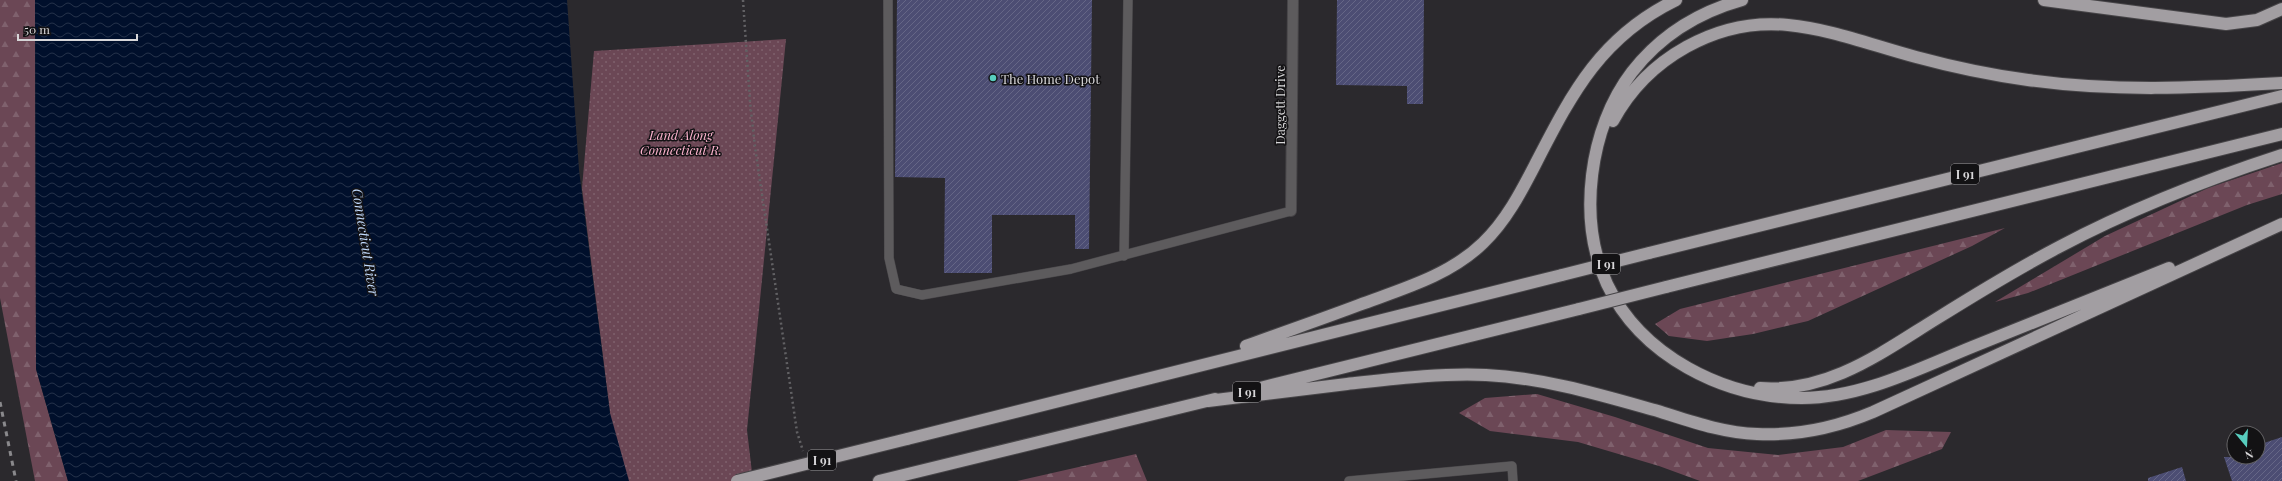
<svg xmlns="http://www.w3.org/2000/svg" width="2282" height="481" font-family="'Playfair Display',serif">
<defs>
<pattern id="forest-firs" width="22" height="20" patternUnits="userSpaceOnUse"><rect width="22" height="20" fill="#6b4755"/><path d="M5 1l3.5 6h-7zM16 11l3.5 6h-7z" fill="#7f616d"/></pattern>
<pattern id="park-dots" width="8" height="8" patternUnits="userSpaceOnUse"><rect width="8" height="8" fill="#6b4755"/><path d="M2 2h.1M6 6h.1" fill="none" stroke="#7f616d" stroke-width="1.8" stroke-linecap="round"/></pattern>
<pattern id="water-waves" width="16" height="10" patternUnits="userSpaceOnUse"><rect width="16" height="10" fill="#000f2b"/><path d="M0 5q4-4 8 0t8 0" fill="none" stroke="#243149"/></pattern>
<pattern id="building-hatch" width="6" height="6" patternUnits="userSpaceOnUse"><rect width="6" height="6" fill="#4c4d73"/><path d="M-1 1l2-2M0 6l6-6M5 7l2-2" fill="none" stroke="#656686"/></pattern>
</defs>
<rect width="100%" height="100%" fill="#2b292d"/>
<path fill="url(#forest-firs)" d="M0,0H35L36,369L68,481H35L0,298Z
M2282,163V194L2247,205L2028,293L1995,302L2105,236L2208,188Z
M2005,228L1972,246L1808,321L1753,334L1707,341L1669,336L1655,324L1680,309Z
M1537,394L1615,417L1708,448L1778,455L1843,447L1886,430L1951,432L1942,449L1858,481H1700L1659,466L1578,442L1490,431L1459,413L1485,398Z
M1136,454L1147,481H1017Z"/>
<path fill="url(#park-dots)" d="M786,39L747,430L753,481H574L610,413L582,188L594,51Z"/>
<path fill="url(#water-waves)" d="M35,0H567L579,170L610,413L629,481H68L36,369Z"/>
<path fill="url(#building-hatch)" d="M897,0H1092L1089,249H1075V215H992V273H944L945,178L895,177Z
M1337,0H1424L1423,104H1407V86L1336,85Z
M2282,437V481H2232L2224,457H2258V445Z
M2182,467L2186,481H2148V478Z"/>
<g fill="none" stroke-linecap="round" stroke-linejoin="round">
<g stroke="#474548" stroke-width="10">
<path id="service" d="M888,0L889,258L896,289L922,295L1071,269L1291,211
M1124,256L1128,0
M1349,481L1512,466L1513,481"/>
</g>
<g stroke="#474548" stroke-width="12">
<path id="minor" d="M1291,211L1293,0"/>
</g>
<g stroke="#474548" stroke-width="14">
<path id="motorway" d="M1742,0C1699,12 1660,36 1632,72C1589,128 1577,219 1607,284C1641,356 1724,398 1802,398C1861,398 1918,369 1972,347C2038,321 2103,294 2169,268
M2044,0L2226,24L2257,20L2282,9
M1613,121C1647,58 1717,18 1788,25C1831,29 1874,46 1916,57C1953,67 1991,75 2028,80C2113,92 2197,88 2282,83
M1649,253L2282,96
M1666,287L2282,134
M1246,346C1284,332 1322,319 1359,305C1402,289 1449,276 1483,243C1507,220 1522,190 1537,161C1573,91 1602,36 1676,0
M1260,388L1579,309
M1760,388C1828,393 1881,353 1936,319C1976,294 2017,269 2059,247C2131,209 2205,180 2282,155
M1208,401C1254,395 1300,390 1347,384C1393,379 1439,373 1486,375C1545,378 1601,395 1658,411C1690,421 1723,433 1757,434C1798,436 1835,428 1873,412L2282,224
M907,439L1562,275
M879,481L1215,399"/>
</g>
<path stroke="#626164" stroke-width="2.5" stroke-dasharray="2 3" stroke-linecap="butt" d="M743,0L750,102L755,147L791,391L797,432L803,451"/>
<use href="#service" stroke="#5d5b5d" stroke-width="9"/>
<use href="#minor" stroke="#5d5b5d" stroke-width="10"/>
<use href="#motorway" stroke="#a29ea2" stroke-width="12"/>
<path stroke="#8a898c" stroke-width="3" stroke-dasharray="5 5" stroke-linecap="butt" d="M0,402L16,481"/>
<g stroke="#474548" stroke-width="14" stroke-linecap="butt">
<path id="motorway-bridge" d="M1562,275L1649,253
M1579,309L1666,287
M737,481L907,439"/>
</g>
<use href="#motorway-bridge" stroke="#a29ea2" stroke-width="12"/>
</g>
<circle fill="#58cebf" stroke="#131214" stroke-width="1.5" cx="993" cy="78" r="4"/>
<g text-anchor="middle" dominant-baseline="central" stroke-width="3" stroke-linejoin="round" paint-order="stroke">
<g fill="#131214" stroke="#9c9b9d" stroke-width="1">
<rect x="1951" y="164" width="28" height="20" rx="3"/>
<rect x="1592" y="254" width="28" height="20" rx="3"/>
<rect x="1233" y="382" width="28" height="20" rx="3"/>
<rect x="808" y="450" width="28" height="20" rx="3"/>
</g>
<g font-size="12" font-weight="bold" fill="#d7d6d8">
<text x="1965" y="174">I 91</text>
<text x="1606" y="264">I 91</text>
<text x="1247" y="392">I 91</text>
<text x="822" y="460">I 91</text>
</g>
<g font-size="13" fill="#d7d6d8" stroke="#131214" text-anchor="start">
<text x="1001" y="78">The Home Depot</text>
</g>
<g font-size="13" fill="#d7d6d8" stroke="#131214">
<text transform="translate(1279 105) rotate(-90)">Daggett Drive</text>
</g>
<g font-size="13" font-style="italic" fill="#fdb3ce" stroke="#131214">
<text x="681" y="134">Land Along<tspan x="681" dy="15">Connecticut R.</tspan></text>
</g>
<g font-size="14" font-style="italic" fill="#c0d9fc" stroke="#131214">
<text transform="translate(366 242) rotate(81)">Connecticut River</text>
</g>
</g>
<g transform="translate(2246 445) rotate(162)"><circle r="19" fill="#131214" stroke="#616062"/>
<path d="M0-3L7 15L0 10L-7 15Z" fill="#58cebf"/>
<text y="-6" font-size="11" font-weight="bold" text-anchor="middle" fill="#d7d6d8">N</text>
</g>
<path d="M18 34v6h119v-6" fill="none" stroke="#d7d6d8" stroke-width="2"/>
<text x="24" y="34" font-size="12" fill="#d7d6d8" stroke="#131214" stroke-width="3" paint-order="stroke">50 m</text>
</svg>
